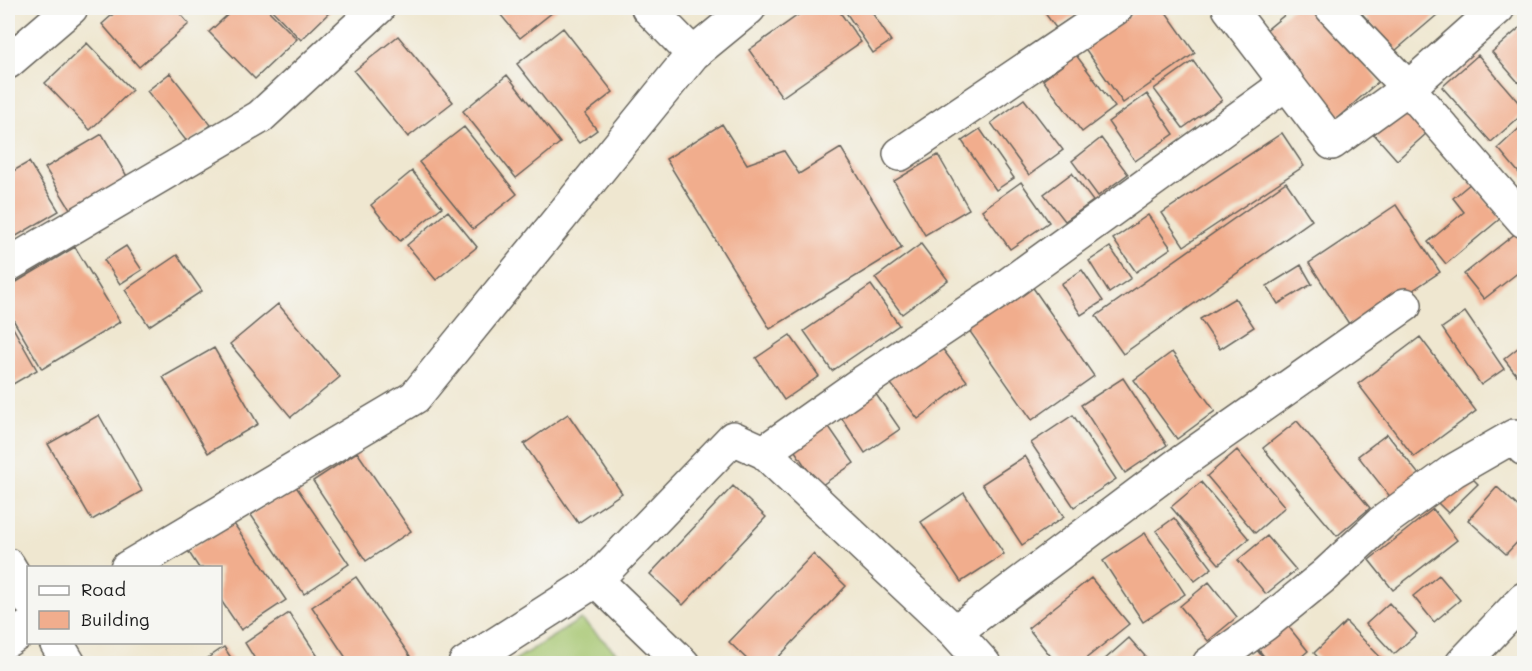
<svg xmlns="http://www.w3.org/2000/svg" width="1532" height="671" font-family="Mali,sans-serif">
<rect width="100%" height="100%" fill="#f6f6f2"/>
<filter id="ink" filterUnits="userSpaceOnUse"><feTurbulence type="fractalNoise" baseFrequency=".0167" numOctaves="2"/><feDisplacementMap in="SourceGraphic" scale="12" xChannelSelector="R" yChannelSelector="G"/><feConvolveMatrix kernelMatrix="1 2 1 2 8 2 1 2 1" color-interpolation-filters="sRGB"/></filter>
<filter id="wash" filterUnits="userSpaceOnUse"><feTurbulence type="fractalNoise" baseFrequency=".008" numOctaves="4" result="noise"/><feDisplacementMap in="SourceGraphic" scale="24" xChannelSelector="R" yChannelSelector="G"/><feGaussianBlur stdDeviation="1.35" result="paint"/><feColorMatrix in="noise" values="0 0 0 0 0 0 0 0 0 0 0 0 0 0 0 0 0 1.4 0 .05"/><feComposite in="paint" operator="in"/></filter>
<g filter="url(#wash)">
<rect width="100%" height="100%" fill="#efe7d0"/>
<path fill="#a3c46c" stroke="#607044" stroke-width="1.5" d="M581,619L627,663H510Z"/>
<g id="blocks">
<path fill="#f1ad8d" d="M120,8H175L189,24L139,67L102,24Z
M235,8H266L297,39L255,79L209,32Z
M270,8H334L301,40Z
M495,8H558L520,38Z
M808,8H837L861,42L782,97L749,50Z
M843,8H869L891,41L873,53Z
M1041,8H1085L1056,28Z
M1141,8H1163L1195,53L1123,103L1084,47Z
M1293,8H1314L1379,81L1334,121L1259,36Z
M1357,8H1431L1437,15L1395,51Z
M1524,24V89L1492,52Z
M563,28L613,92L585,114L597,130L579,143L517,64Z
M398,36L453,102L408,137L354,71Z
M87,43L132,90L90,130L45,83Z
M1076,55L1115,107L1082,132L1043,80Z
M1478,55L1524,109V113L1491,142L1442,87Z
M1193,61L1222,100L1183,128L1154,89Z
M170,73L211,125L188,143L147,91Z
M507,75L560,143L516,178L463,111Z
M1147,94L1174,134L1135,161L1108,122Z
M1024,99L1063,150L1029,175L991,123Z
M1404,107L1427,133L1397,160L1374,134Z
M722,124L747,164L784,151L799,174L841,148L902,248L770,329L666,159Z
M1524,124V179L1498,148Z
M464,127L517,194L473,229L419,162Z
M980,129L1014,178L996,190L962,141Z
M1282,133L1304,166L1184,246L1162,213Z
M102,134L131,183L75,217L45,168Z
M1101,138L1128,174L1098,196L1072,161Z
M938,155L969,209L925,235L894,181Z
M29,162L59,211L8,241V174Z
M412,171L442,207L400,241L371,205Z
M1072,173L1093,201L1065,221L1044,194Z
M1021,182L1049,222L1010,249L982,210Z
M1286,182L1312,220L1123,354L1096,316Z
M1471,183L1501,218L1446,264L1428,242L1464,212L1453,198Z
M1396,205L1440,272L1353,330L1309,263Z
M448,211L477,247L436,280L407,245Z
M1148,215L1171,248L1136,272L1113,239Z
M1516,233L1524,243V268L1484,299L1464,274Z
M921,244L948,280L902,314L875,278Z
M126,246L142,270L120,284L104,260Z
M75,247L120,322L42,369L8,311V287Z
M1110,247L1131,278L1109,293L1089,261Z
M177,255L202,291L149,326L125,290Z
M1301,265L1312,284L1278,304L1267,286Z
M1082,270L1103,301L1081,315L1061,284Z
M1027,279L1094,376L1032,420L964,323Z
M871,285L899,325L832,371L804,331Z
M1235,298L1254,327L1220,349L1200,319Z
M278,304L340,377L291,417L230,344Z
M1465,312L1504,369L1481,385L1442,328Z
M8,319L37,370L8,387Z
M790,335L819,376L784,400L756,358Z
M1420,337L1476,411L1414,457L1358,384Z
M938,343L967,381L918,419L888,380Z
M1524,343V384L1504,359Z
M214,348L258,424L208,453L163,377Z
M1172,352L1215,411L1177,439L1134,380Z
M1123,378L1167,445L1125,473L1081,405Z
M871,387L900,429L865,453L837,411Z
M568,414L622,493L578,523L524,444Z
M99,415L142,491L92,520L48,444Z
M1073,415L1116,479L1074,507L1031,443Z
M825,421L854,463L819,487L791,445Z
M1297,421L1370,508L1337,536L1263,448Z
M1387,434L1428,486L1399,508L1358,456Z
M1237,450L1285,507L1255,533L1207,476Z
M357,452L411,531L366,561L313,481Z
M1025,456L1064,517L1022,545L982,484Z
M1462,468L1478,484L1448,513L1432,497Z
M1201,482L1249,539L1219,564L1171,507Z
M295,485L349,564L304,594L251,515Z
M733,486L766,517L683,605L650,574Z
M1497,487L1524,512V535L1506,554L1468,520Z
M964,493L1004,554L961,582L921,522Z
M1433,509L1457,540L1393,590L1369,560Z
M1174,518L1212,568L1195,581L1156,531Z
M232,521L286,600L241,630L220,599V568H199L188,551Z
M1145,533L1185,594L1143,622L1103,561Z
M1267,536L1296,570L1266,594L1238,560Z
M813,554L846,586L772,664H752L729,642Z
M1439,575L1460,600L1434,622L1413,596Z
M356,577L410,656L399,664H350L312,607Z
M1091,578L1129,624L1079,664H1057L1028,628Z
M1209,582L1237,617L1208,641L1180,606Z
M1389,603L1417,634L1394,654L1366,624Z
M289,613L323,664H258L245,643Z
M1280,616L1308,651L1293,664H1270L1251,640Z
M1346,622L1385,662L1384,664H1324L1314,653Z
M1129,638L1152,664H1106L1103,661Z
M224,647L235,664H199Z
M1257,650L1268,664H1240Z"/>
</g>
</g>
<g filter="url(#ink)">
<use href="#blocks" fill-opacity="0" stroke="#66635b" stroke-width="1.5"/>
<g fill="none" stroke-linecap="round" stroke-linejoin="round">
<g stroke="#66635b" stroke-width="36">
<path id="street" d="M648,8L693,54
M1229,8L1332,143L1408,88L1498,8
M1332,8L1408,88L1524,221
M8,62L71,8
M900,154L1116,8
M8,265L260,117L378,8
M764,452L856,387L998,292L1287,83
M8,565L28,599
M127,568L415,397L693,54L749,8
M596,580L683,664
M955,632L1176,466L1405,305
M8,640L28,627
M56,642L69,664
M465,664L596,580L733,438L764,452L955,632L984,664
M1209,664L1265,624L1325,575L1381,523L1453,471L1514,436L1524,449"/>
</g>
<g stroke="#66635b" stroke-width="36">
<path id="secondary" d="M1462,664L1524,599"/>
</g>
<use href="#street" stroke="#fff" stroke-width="33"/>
<use href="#secondary" stroke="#fff" stroke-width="33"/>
</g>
</g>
<rect width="1532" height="671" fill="none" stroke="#f6f6f2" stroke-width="30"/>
<rect x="27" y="566" width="195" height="78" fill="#f6f6f2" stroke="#9f9f9c" stroke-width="1.5"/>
<rect x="39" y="586" width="30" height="9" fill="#ffffff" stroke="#9f9f9c" stroke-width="1.5"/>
<text x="81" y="596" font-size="18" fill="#1c1c1c">Road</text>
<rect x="39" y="611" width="30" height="18" fill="#f1ad8d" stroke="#9f9f9c" stroke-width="1.5"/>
<text x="81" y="626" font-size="18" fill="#1c1c1c">Building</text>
</svg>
